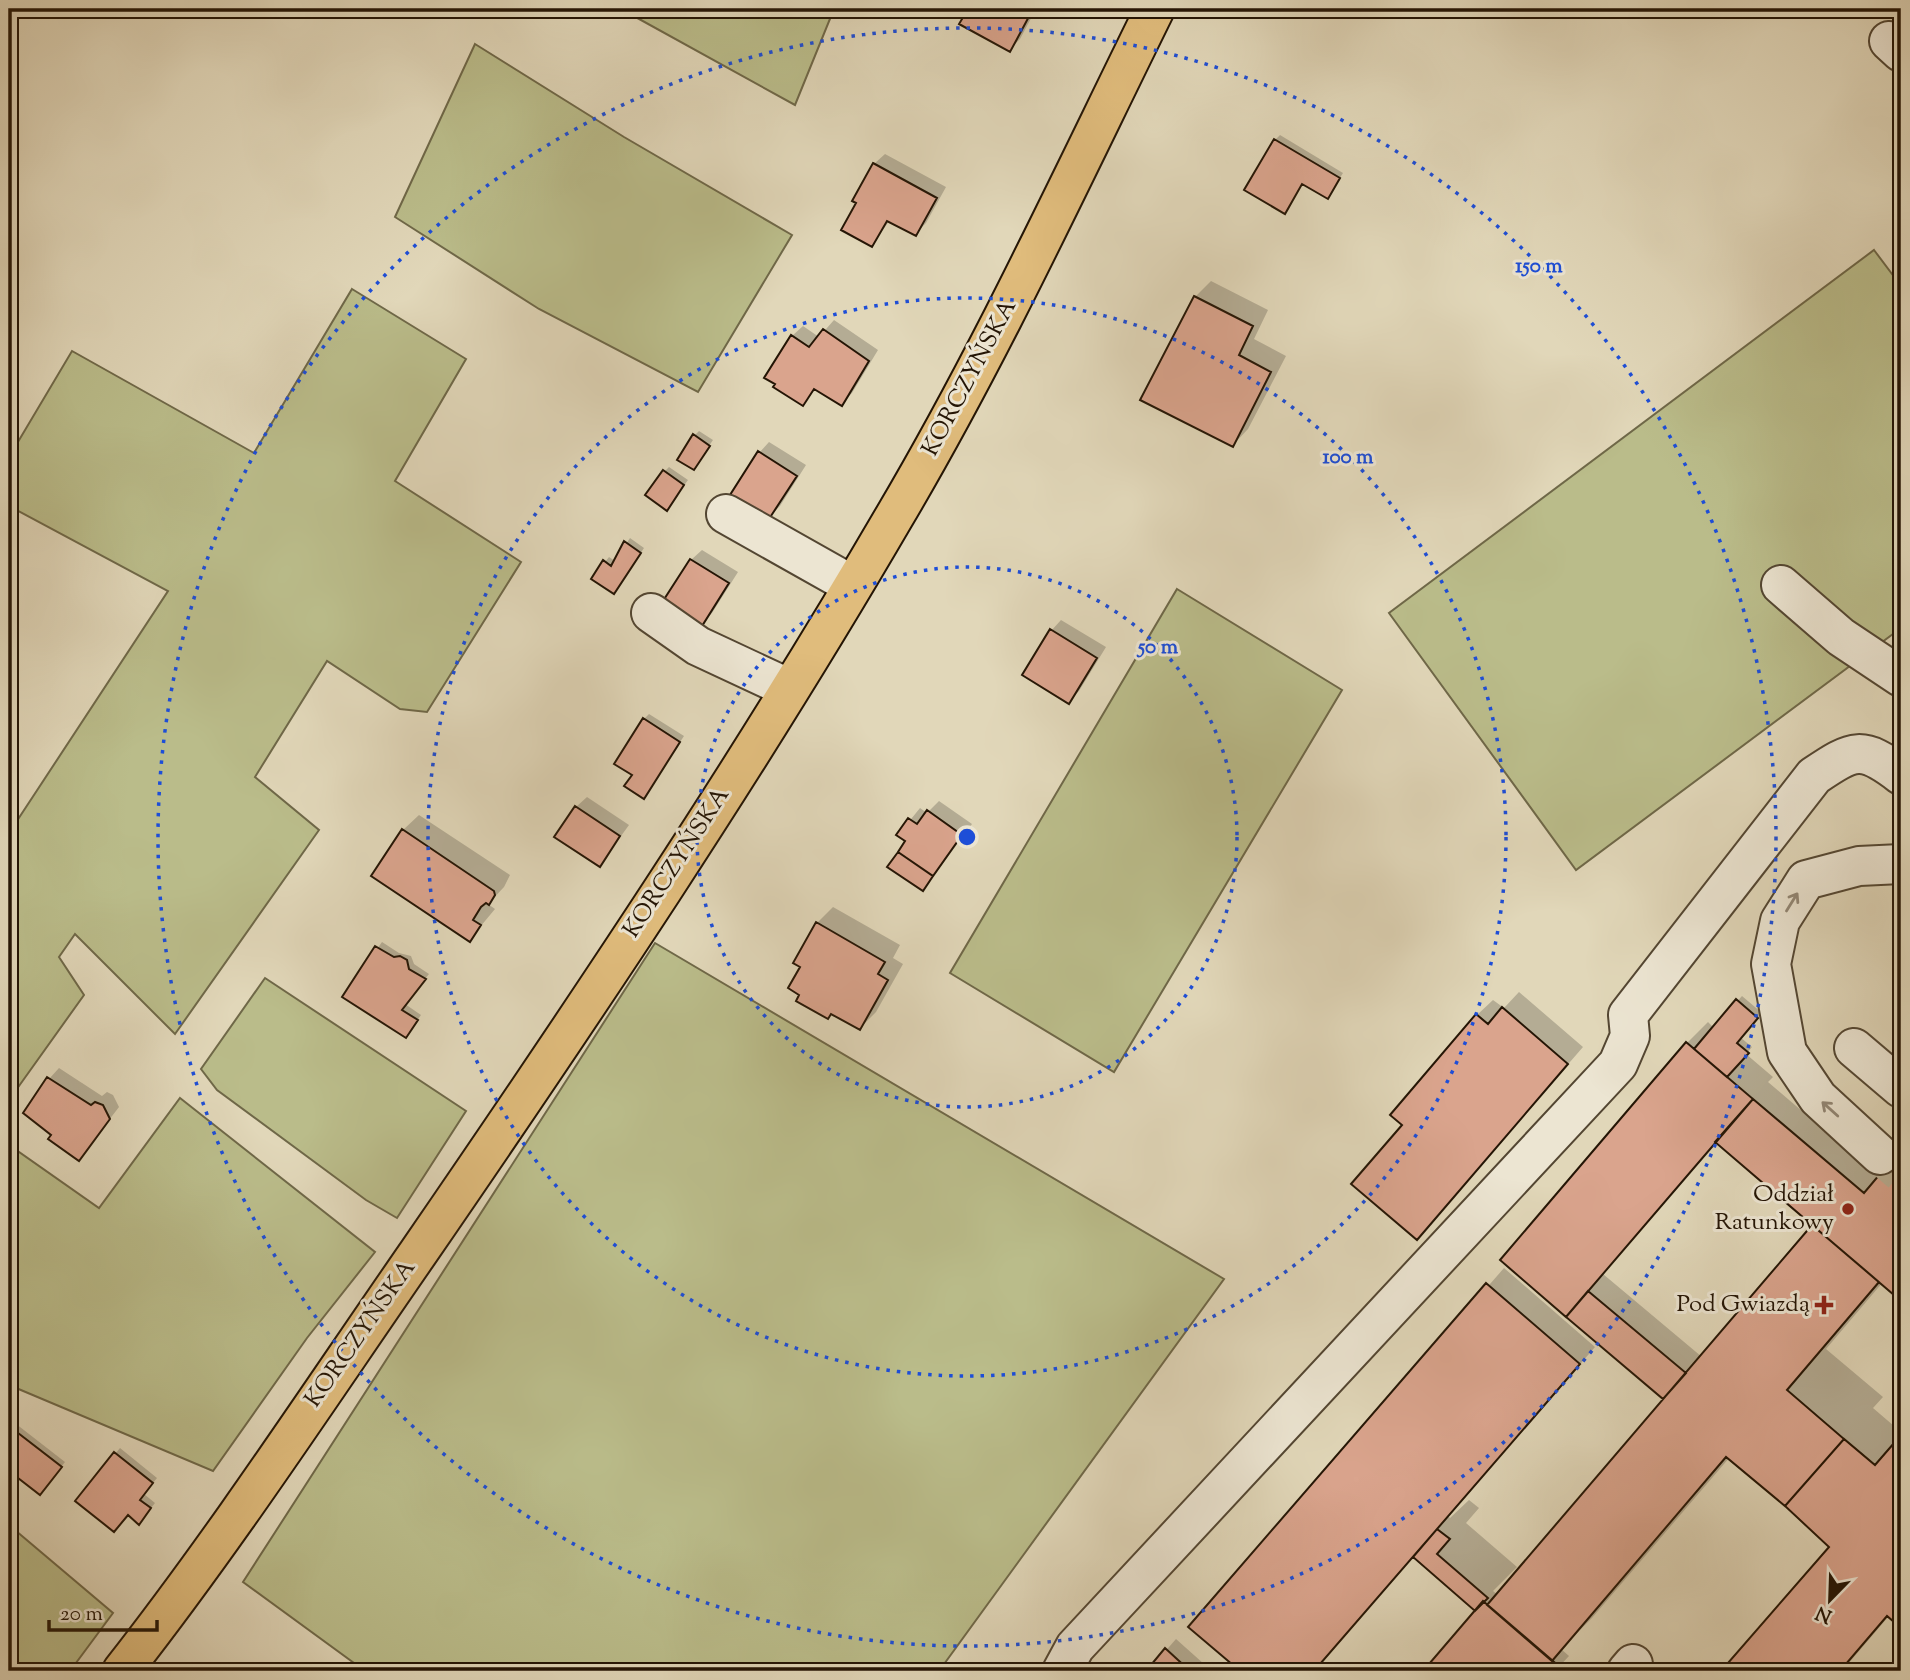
<svg xmlns="http://www.w3.org/2000/svg" width="1910" height="1680" font-family="'Sorts Mill Goudy',serif">
<rect width="100%" height="100%" fill="#e1d7b9"/>
<filter id="stains"><feTurbulence type="fractalNoise" baseFrequency=".00286" numOctaves="4"/><feColorMatrix values="0 0 0 0 .2 0 0 0 0 .09 0 0 0 0 .02 0 0 0 .5 -.17"/></filter>
<radialGradient id="worn" r=".72"><stop offset=".6" stop-color="#630" stop-opacity="0"/><stop offset="1" stop-color="#630" stop-opacity=".3"/></radialGradient>
<path fill="#babc8a" stroke="#6f6848" stroke-width="2" d="M621,9H834L795,105Z
M475,44L624,137L792,235L698,392L539,309L395,217Z
M1874,250L1901,286V628L1576,870L1389,613Z
M352,289L466,359L395,481L521,562L427,712L400,709L327,661L255,777L319,830L175,1034L75,934L59,957L84,995L9,1100V833L168,591L9,506V457L72,351L254,453Z
M1177,589L1342,690L1114,1072L950,973Z
M655,943L1224,1279L939,1671H365L243,1582Z
M265,978L466,1111L397,1218L366,1200L217,1090L201,1069Z
M180,1098L375,1252L307,1338L213,1471L9,1385V1145L99,1208Z
M9,1525L113,1613L70,1671H9Z"/>
<path fill="#0003" fill-rule="evenodd" d="M970,9H1036L1020,39L1009,50L961,24Z
M1280,135L1343,173L1328,197L1303,183L1285,212L1275,140Z
M885,154L946,187L926,223L915,234L890,220L872,245L874,164Z
M1211,281L1268,310L1254,339L1286,356L1248,429L1233,445L1195,297Z
M834,320L878,350L852,393L841,404L816,389L802,404L792,336L803,326L819,337Z
M699,431L713,440L694,468V436Z
M769,442L806,465L780,506L769,517L759,453Z
M669,467L688,480L667,509L664,472Z
M630,538L644,548L618,587L605,562L609,557L615,561Z
M702,550L738,572L712,613L702,624L691,560Z
M1061,620L1106,647L1079,691L1069,701L1051,631Z
M649,714L684,736L644,797L634,775L644,719Z
M587,797L629,825L600,865L576,807Z
M939,801L972,824L927,885L908,841L899,834L920,808L927,813Z
M419,815L510,875L504,887L488,904L495,909L470,939L403,830Z
M833,907L900,945L893,958L903,964L876,1012L860,1028L802,994L803,966L817,923Z
M382,942L399,953L411,956L414,964L429,974L405,1004L421,1015L410,1031L344,996Z
M1519,992L1583,1047L1417,1238L1404,1125L1477,1015L1493,1000L1504,1008Z
M1742,996L1762,1013L1740,1037L1752,1047L1746,1054L1773,1077L1768,1082L1879,1177L1901,1150V1298L1883,1282L1826,1349L1883,1397L1873,1408L1901,1432V1626L1889,1616L1842,1671H1723L1831,1547L1730,1457L1592,1618L1561,1649L1569,1656L1555,1671H1426L1477,1610L1414,1556L1314,1671H1243L1190,1627L1504,1268L1595,1347L1448,1516L1450,1518L1469,1500L1479,1508L1466,1523L1517,1567L1493,1591L1498,1595L1672,1392L1567,1315L1687,1043L1708,1022L1714,1028ZM1717,1141L1815,1225L1702,1357L1603,1274Z
M59,1068L102,1096L107,1092L113,1095L119,1107L79,1159L54,1135L49,1079Z
M11,1420L65,1462L40,1493L9,1468V1422Z
M120,1448L157,1478L144,1494L155,1503L143,1518L77,1500Z
M1176,1639L1204,1664L1199,1671H1148Z"/>
<path fill="#daa48d" stroke="#241505" stroke-width="2" d="M968,9H1033L1010,52L959,24Z
M1274,139L1340,178L1328,199L1302,184L1285,214L1244,190Z
M873,163L937,198L916,236L887,221L872,247L841,230L856,203L852,201Z
M1194,296L1253,326L1239,355L1271,372L1233,447L1140,400Z
M823,329L869,361L842,406L814,389L803,406L773,387L775,384L764,378L791,335L809,347Z
M693,434L710,446L694,470L677,460Z
M758,451L797,476L769,519L730,495Z
M663,470L684,485L667,511L645,495Z
M624,541L641,553L614,594L591,579L603,560L611,566Z
M690,559L729,583L702,626L663,601Z
M1050,629L1097,658L1069,704L1022,675Z
M643,718L680,742L644,799L624,786L632,775L614,764Z
M575,806L620,836L600,867L554,837Z
M927,810L962,835L933,876L898,852L905,841L896,835L908,818L917,824Z
M402,829L494,891L495,895L489,905L486,903L481,907L473,920L481,925L470,942L371,876Z
M898,852L933,876L923,891L887,867Z
M816,922L885,962L878,974L888,980L860,1030L831,1014L828,1019L796,1001L799,995L788,988L800,967L793,963Z
M375,946L394,957L400,956L407,960L409,969L426,979L402,1010L418,1020L406,1038L342,997Z
M1736,999L1758,1018L1737,1043L1749,1053L1727,1077L1694,1049Z
M1502,1007L1568,1064L1417,1240L1351,1184L1402,1125L1390,1115L1476,1014L1488,1024Z
M1686,1042L1753,1099L1566,1317L1500,1260Z
M47,1077L91,1105L95,1102L103,1105L110,1119L79,1161L48,1139L51,1135L23,1113Z
M1753,1099L1864,1193L1901,1149V1301L1715,1142Z
M1812,1225L1879,1282L1787,1390L1844,1439L1785,1506L1726,1457L1552,1661L1487,1605Z
M1486,1283L1580,1364L1314,1671H1240L1188,1627Z
M1588,1291L1686,1373L1663,1399L1566,1317Z
M9,1426L62,1467L40,1495L9,1471Z
M1901,1435V1628L1887,1616L1840,1671H1721L1829,1547L1785,1506L1844,1439L1875,1465Z
M114,1452L153,1483L140,1500L151,1508L139,1525L128,1515L114,1532L75,1501Z
M1437,1529L1450,1539L1437,1554L1488,1598L1475,1611L1413,1557Z
M1483,1601L1560,1667L1556,1671H1423Z
M1165,1648L1190,1671H1146Z"/>
<g fill="none" stroke-linecap="round" stroke-linejoin="round">
<path stroke="#bbb095" stroke-width="38" stroke-dasharray="38 19" stroke-linecap="butt" d="M1880,1155L1901,1173"/>
<g stroke="#534632" stroke-width="42">
<path id="minor" d="M1889,41L1901,52
M726,514L852,585
M1781,585L1841,637L1901,677
M651,613L698,646L788,688
M1854,1048L1901,1088
M1880,1155L1818,1098L1787,1052L1771,964L1780,921L1806,880L1859,866L1901,864
M1062,1671L1075,1647L1618,1064L1630,1036L1628,1015L1814,776C1854,749 1862,745 1901,775
M1627,1671L1633,1664"/>
</g>
<g stroke="#241505" stroke-width="42">
<path id="major" d="M122,1671C227,1537 321,1393 418,1253C583,1013 747,769 894,517C991,353 1071,179 1155,9"/>
</g>
<use href="#minor" stroke="#ece5d2" stroke-width="38"/>
<use href="#major" stroke="#e0bc7c" stroke-width="38"/>
</g>
<defs><path id="oneway-shaft" d="M-6 0H5M1.5-3L5.5 0L1.5 3" fill="none" stroke-width="1.6" stroke-linecap="round" stroke-linejoin="round" transform="scale(1.75)"/></defs>
<g stroke="#928776">
<use href="#oneway-shaft" transform="translate(1792 902) rotate(-58)"/>
<use href="#oneway-shaft" transform="translate(1830 1109) rotate(-138)"/>
</g>
<g fill="none" stroke="#1d4ed8" stroke-width="3.5" stroke-dasharray="3.5 7">
<circle cx="967" cy="837" r="270"/>
<circle cx="967" cy="837" r="539"/>
<circle cx="967" cy="837" r="809"/>
</g>
<g fill="#8f2418" stroke="#ece5d2" stroke-width="2.5">
<circle cx="1848" cy="1209" r="7"/>
<path d="M1820.5 1294.5h7v7h7v7h-7v7h-7v-7h-7v-7h7z"/>
</g>
<g text-anchor="middle" dominant-baseline="central" stroke-width="6" stroke-linejoin="round" paint-order="stroke">
<g font-size="24" fill="#241505" stroke="#ece5d2">
<text transform="translate(970 378) rotate(-62)">KORCZYŃSKA</text>
<text transform="translate(677 863) rotate(-57)">KORCZYŃSKA</text>
<text transform="translate(361 1334) rotate(-55)">KORCZYŃSKA</text>
</g>
<g font-size="24" fill="#241505" stroke="#ece5d2" text-anchor="end">
<text x="1834" y="1195">Oddział<tspan x="1834" dy="28">Ratunkowy</tspan></text>
<text x="1810" y="1305">Pod Gwiazdą</text>
</g>
</g>
<circle cx="967" cy="837" r="10" fill="#1d4ed8" stroke="#ece5d2" stroke-width="3.5"/>
<g font-size="21" text-anchor="middle" font-weight="bold" fill="#1d4ed8" stroke="#ece5d2" stroke-width="6" stroke-linejoin="round" paint-order="stroke">
<text x="1539" y="272">150 m</text>
<text x="1348" y="463">100 m</text>
<text x="1158" y="653">50 m</text>
</g>
<rect width="1910" height="1680" fill="none" stroke="#e1d7b9" stroke-width="35"/>
<rect x="10" y="10" width="1889" height="1659" fill="none" stroke="#241505" stroke-width="3.5"/>
<rect x="18" y="18" width="1875" height="1645" fill="none" stroke="#241505" stroke-width="2"/>
<g transform="translate(1830 1600) rotate(203)" stroke="#ece5d2" stroke-width="5" paint-order="stroke">
<path d="M0-5L12 26L0 18L-12 26Z" fill="#241505"/>
<text y="-10" font-size="19" font-weight="bold" text-anchor="middle" fill="#241505">N</text>
</g>
<path d="M49 1620v10h108v-10" fill="none" stroke="#241505" stroke-width="3.5"/>
<text x="60" y="1620" font-size="21" fill="#241505" stroke="#ece5d2" stroke-width="5" paint-order="stroke">20 m</text>
<rect width="100%" height="100%" filter="url(#stains)"/>
<rect width="100%" height="100%" fill="url(#worn)"/>
</svg>
